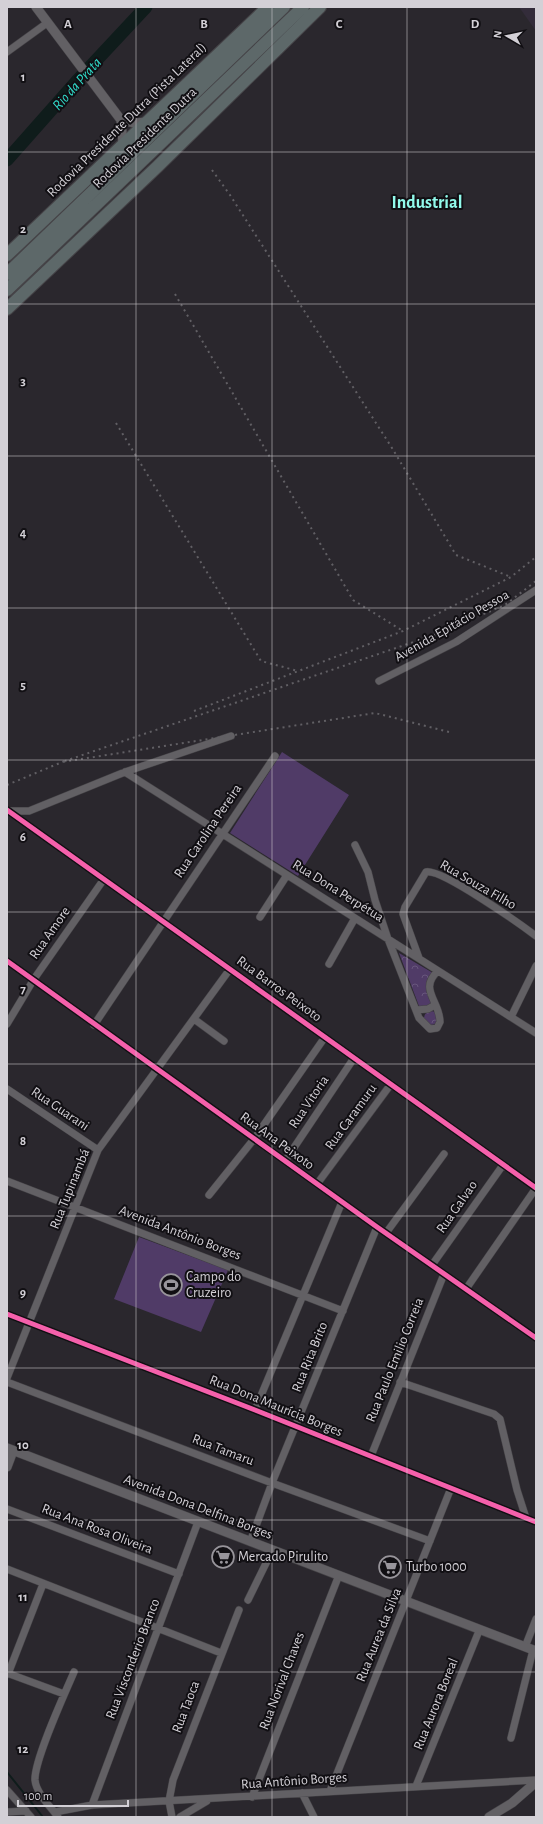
<svg xmlns="http://www.w3.org/2000/svg" width="543" height="1824" font-family="'Alegreya Sans',sans-serif">
<defs>
<pattern id="forest-crowns" width="20" height="18" patternUnits="userSpaceOnUse"><rect width="20" height="18" fill="#503b67"/><path d="M2 6a3 3 0 1 1 6 0M12 15a3 3 0 1 1 6 0" fill="none" stroke="#68567c"/></pattern>
</defs>
<rect width="100%" height="100%" fill="#2a272d"/>
<path fill="#332c3a" d="M519,7H536V31Z"/>
<path fill="url(#forest-crowns)" d="M399,953L433,973L432,1002L429,1007L419,1006Z
M424 1018a7 7 0 1 1 14 0a7 7 0 1 1-14 0Z"/>
<path fill="#503b67" d="M282,752L349,795L298,876L230,833Z
M139,1237L228,1270L201,1332L114,1299Z"/>
<g fill="none" stroke-linecap="round" stroke-linejoin="round">
<path stroke="#0f1c1b" stroke-width="2" d="M7,1772L43,1817"/>
<path stroke="#0f1c1b" stroke-width="13" d="M7,160L76,82L146,7"/>
<g stroke="#454347" stroke-width="8">
<path id="street" d="M7,52L47,23
M379,681L456,642L536,590
M125,772L536,1033
M7,810L536,1188
M9,811H29L125,772L231,736
M355,845L368,872L375,900L388,939L419,1018L430,1029L437,1028L440,1022C440,1001 418,989 438,971
M260,917L287,875
M419,958L403,914L405,907L426,872C441,868 520,924 536,936
M7,961L377,1227L536,1338
M329,964L355,918
M416,1010L428,1009L435,1005
M511,1017L536,966
M194,1019L224,1041
M7,1024L34,979L104,879
M94,1025L275,756
M7,1089L98,1150
M285,1161L354,1058
M7,1181L343,1311
M317,1184L391,1084
M209,1195L254,1139L325,1037
M386,1233L444,1154
M432,1265L503,1165
M466,1289L536,1188
M7,1314L255,1410L536,1522
M7,1378L98,1150L230,969
M7,1382L272,1483L430,1541
M400,1382L494,1414L500,1419L517,1490L526,1518
M255,1410L342,1202
M371,1456L444,1274
M7,1509L179,1574
M250,1542L272,1483L377,1227
M7,1569L221,1653
M248,1600L272,1551
M525,1647L536,1619
M7,1673L64,1694
M8,1674L43,1584
M511,1738L533,1650
M416,1786L479,1631
M7,1790L31,1817
M330,1791L451,1488
M302,1793L314,1817
M252,1797L339,1575
M92,1805L198,1522
M7,1812L26,1811
M55,1812L92,1805L536,1780
M58,1817C51,1807 36,1793 35,1780C34,1760 65,1693 74,1672
M172,1817L169,1801L173,1780L239,1610
M180,1817L207,1801"/>
</g>
<g stroke="#454347" stroke-width="10">
<path id="secondary" d="M36,7L121,120L123,145
M121,120L135,123L147,122
M7,1448L536,1651
M7,1467L13,1451
M489,1817L512,1803L536,1782"/>
</g>
<g stroke="#454347" stroke-width="14">
<path id="highway" d="M7,255L268,7
M7,274L284,7
M7,290L303,7
M7,309L158,166L320,7"/>
</g>
<use href="#street" stroke="#626064" stroke-width="7"/>
<use href="#secondary" stroke="#626064" stroke-width="9"/>
<use href="#highway" stroke="#5d6869" stroke-width="12"/>
<path stroke="#615f64" stroke-width="2" stroke-dasharray="2 4" stroke-linecap="butt" d="M212,170L230,195L392,448L456,555L511,577
M175,294L353,600L403,631
M116,423L261,661L298,671
M194,711L403,631L511,577L536,557
M449,732L375,713L62,762L434,635L505,605L536,581
M7,785L67,760"/>
<g stroke="#110f13" stroke-width="8">
<path id="cycleway" d="M7,810L536,1188
M7,961L377,1227L536,1338
M7,1314L255,1410L536,1522"/>
</g>
<use href="#cycleway" stroke="#f560ab" stroke-width="5"/>
</g>
<path fill="none" stroke="#d3d0d6" stroke-width="1" stroke-opacity="0.55" d="M136,7V1817M272,7V1817M407,7V1817M7,152H536M7,304H536M7,456H536M7,608H536M7,760H536M7,912H536M7,1064H536M7,1216H536M7,1368H536M7,1520H536M7,1672H536"/>
<defs>
<g id="stadium-ring" transform="scale(1.15)"><circle r="9.5" fill="#110f13" stroke="#98959b" stroke-width="1.5"/><path d="M0-5a6.5 5 0 1 0 0 10a6.5 5 0 1 0 0-10ZM-3.5-1.8h7v3.6h-7Z" fill="#98959b"/></g>
<g id="supermarket-ring" transform="scale(1.15)"><circle r="9.5" fill="#110f13" stroke="#98959b" stroke-width="1.5"/><path d="M-6-5.5h2.5l.6 2H6L4.5 2H-2.5L-4.4-4H-6ZM-1.5 3.2a1.3 1.3 0 1 0 .1 0ZM3 3.2a1.3 1.3 0 1 0 .1 0Z" fill="#98959b"/></g>
</defs>
<g fill-rule="evenodd">
<use href="#stadium-ring" x="171" y="1285"/>
<use href="#supermarket-ring" x="223" y="1557"/>
<use href="#supermarket-ring" x="390" y="1567"/>
</g>
<g text-anchor="middle" dominant-baseline="central" stroke-width="4" stroke-linejoin="round" paint-order="stroke">
<g font-size="14" fill="#d3d0d6" stroke="#110f13">
<text transform="translate(127 120) rotate(-44)">Rodovia Presidente Dutra (Pista Lateral)</text>
<text transform="translate(145 138) rotate(-44)">Rodovia Presidente Dutra</text>
<text transform="translate(452 626) rotate(-30)">Avenida Epitácio Pessoa</text>
<text transform="translate(208 831) rotate(-56)">Rua Carolina Pereira</text>
<text transform="translate(478 885) rotate(30)">Rua Souza Filho</text>
<text transform="translate(338 891) rotate(32)">Rua Dona Perpétua</text>
<text transform="translate(50 933) rotate(-55)">Rua Amore</text>
<text transform="translate(279 989) rotate(36)">Rua Barros Peixoto</text>
<text transform="translate(309 1102) rotate(-56)">Rua Vitoria</text>
<text transform="translate(60 1109) rotate(34)">Rua Guarani</text>
<text transform="translate(351 1117) rotate(-54)">Rua Caramuru</text>
<text transform="translate(277 1141) rotate(36)">Rua Ana Peixoto</text>
<text transform="translate(70 1189) rotate(-68)">Rua Tupinambá</text>
<text transform="translate(457 1207) rotate(-55)">Rua Galvao</text>
<text transform="translate(180 1233) rotate(21)">Avenida Antônio Borges</text>
<text transform="translate(310 1357) rotate(-68)">Rua Rita Brito</text>
<text transform="translate(395 1360) rotate(-68)">Rua Paulo Emilio Correia</text>
<text transform="translate(276 1406) rotate(22)">Rua Dona Maurícia Borges</text>
<text transform="translate(223 1450) rotate(21)">Rua Tamaru</text>
<text transform="translate(198 1507) rotate(21)">Avenida Dona Delfina Borges</text>
<text transform="translate(97 1529) rotate(21)">Rua Ana Rosa Oliveira</text>
<text transform="translate(379 1635) rotate(-68)">Rua Aurea da Silva</text>
<text transform="translate(133 1659) rotate(-69)">Rua Visconderio Branco</text>
<text transform="translate(282 1681) rotate(-69)">Rua Norival Chaves</text>
<text transform="translate(436 1704) rotate(-68)">Rua Aurora Boreal</text>
<text transform="translate(186 1707) rotate(-69)">Rua Taoca</text>
<text transform="translate(294 1781) rotate(-4)">Rua Antônio Borges</text>
</g>
<g font-size="14" fill="#d3d0d6" stroke="#110f13" text-anchor="start">
<text x="186" y="1277">Campo do<tspan x="186" dy="16">Cruzeiro</tspan></text>
<text x="238" y="1557">Mercado Pirulito</text>
<text x="406" y="1567">Turbo 1000</text>
</g>
<g font-size="15" font-style="italic" fill="#30dbc9" stroke="#110f13">
<text transform="translate(77 84) rotate(-48)">Rio da Prata</text>
</g>
<g font-size="18" font-weight="bold" fill="#91faeb" stroke="#110f13">
<text x="427" y="203">Industrial</text>
</g>
</g>
<g font-size="13" text-anchor="middle" font-weight="bold" fill="#d3d0d6" stroke="#110f13" stroke-width="4" stroke-linejoin="round" paint-order="stroke">
<text x="68" y="28">A</text>
<text x="204" y="28">B</text>
<text x="339" y="28">C</text>
<text x="475" y="28">D</text>
<text x="23" y="81">1</text>
<text x="23" y="233">2</text>
<text x="23" y="385">3</text>
<text x="23" y="537">4</text>
<text x="23" y="689">5</text>
<text x="23" y="841">6</text>
<text x="23" y="993">7</text>
<text x="23" y="1145">8</text>
<text x="23" y="1297">9</text>
<text x="23" y="1449">10</text>
<text x="23" y="1601">11</text>
<text x="23" y="1753">12</text>
</g>
<rect width="543" height="1824" fill="none" stroke="#d3d0d6" stroke-width="16"/>
<g transform="translate(507 36) rotate(279)" stroke="#110f13" stroke-width="3" paint-order="stroke">
<path d="M0-3L7 15L0 10L-7 15Z" fill="#d3d0d6"/>
<text y="-6" font-size="11" font-weight="bold" text-anchor="middle" fill="#d3d0d6">N</text>
</g>
<path d="M18 1800v6h110v-6" fill="none" stroke="#d3d0d6" stroke-width="2"/>
<text x="24" y="1800" font-size="12" fill="#d3d0d6" stroke="#110f13" stroke-width="3" paint-order="stroke">100 m</text>
</svg>
